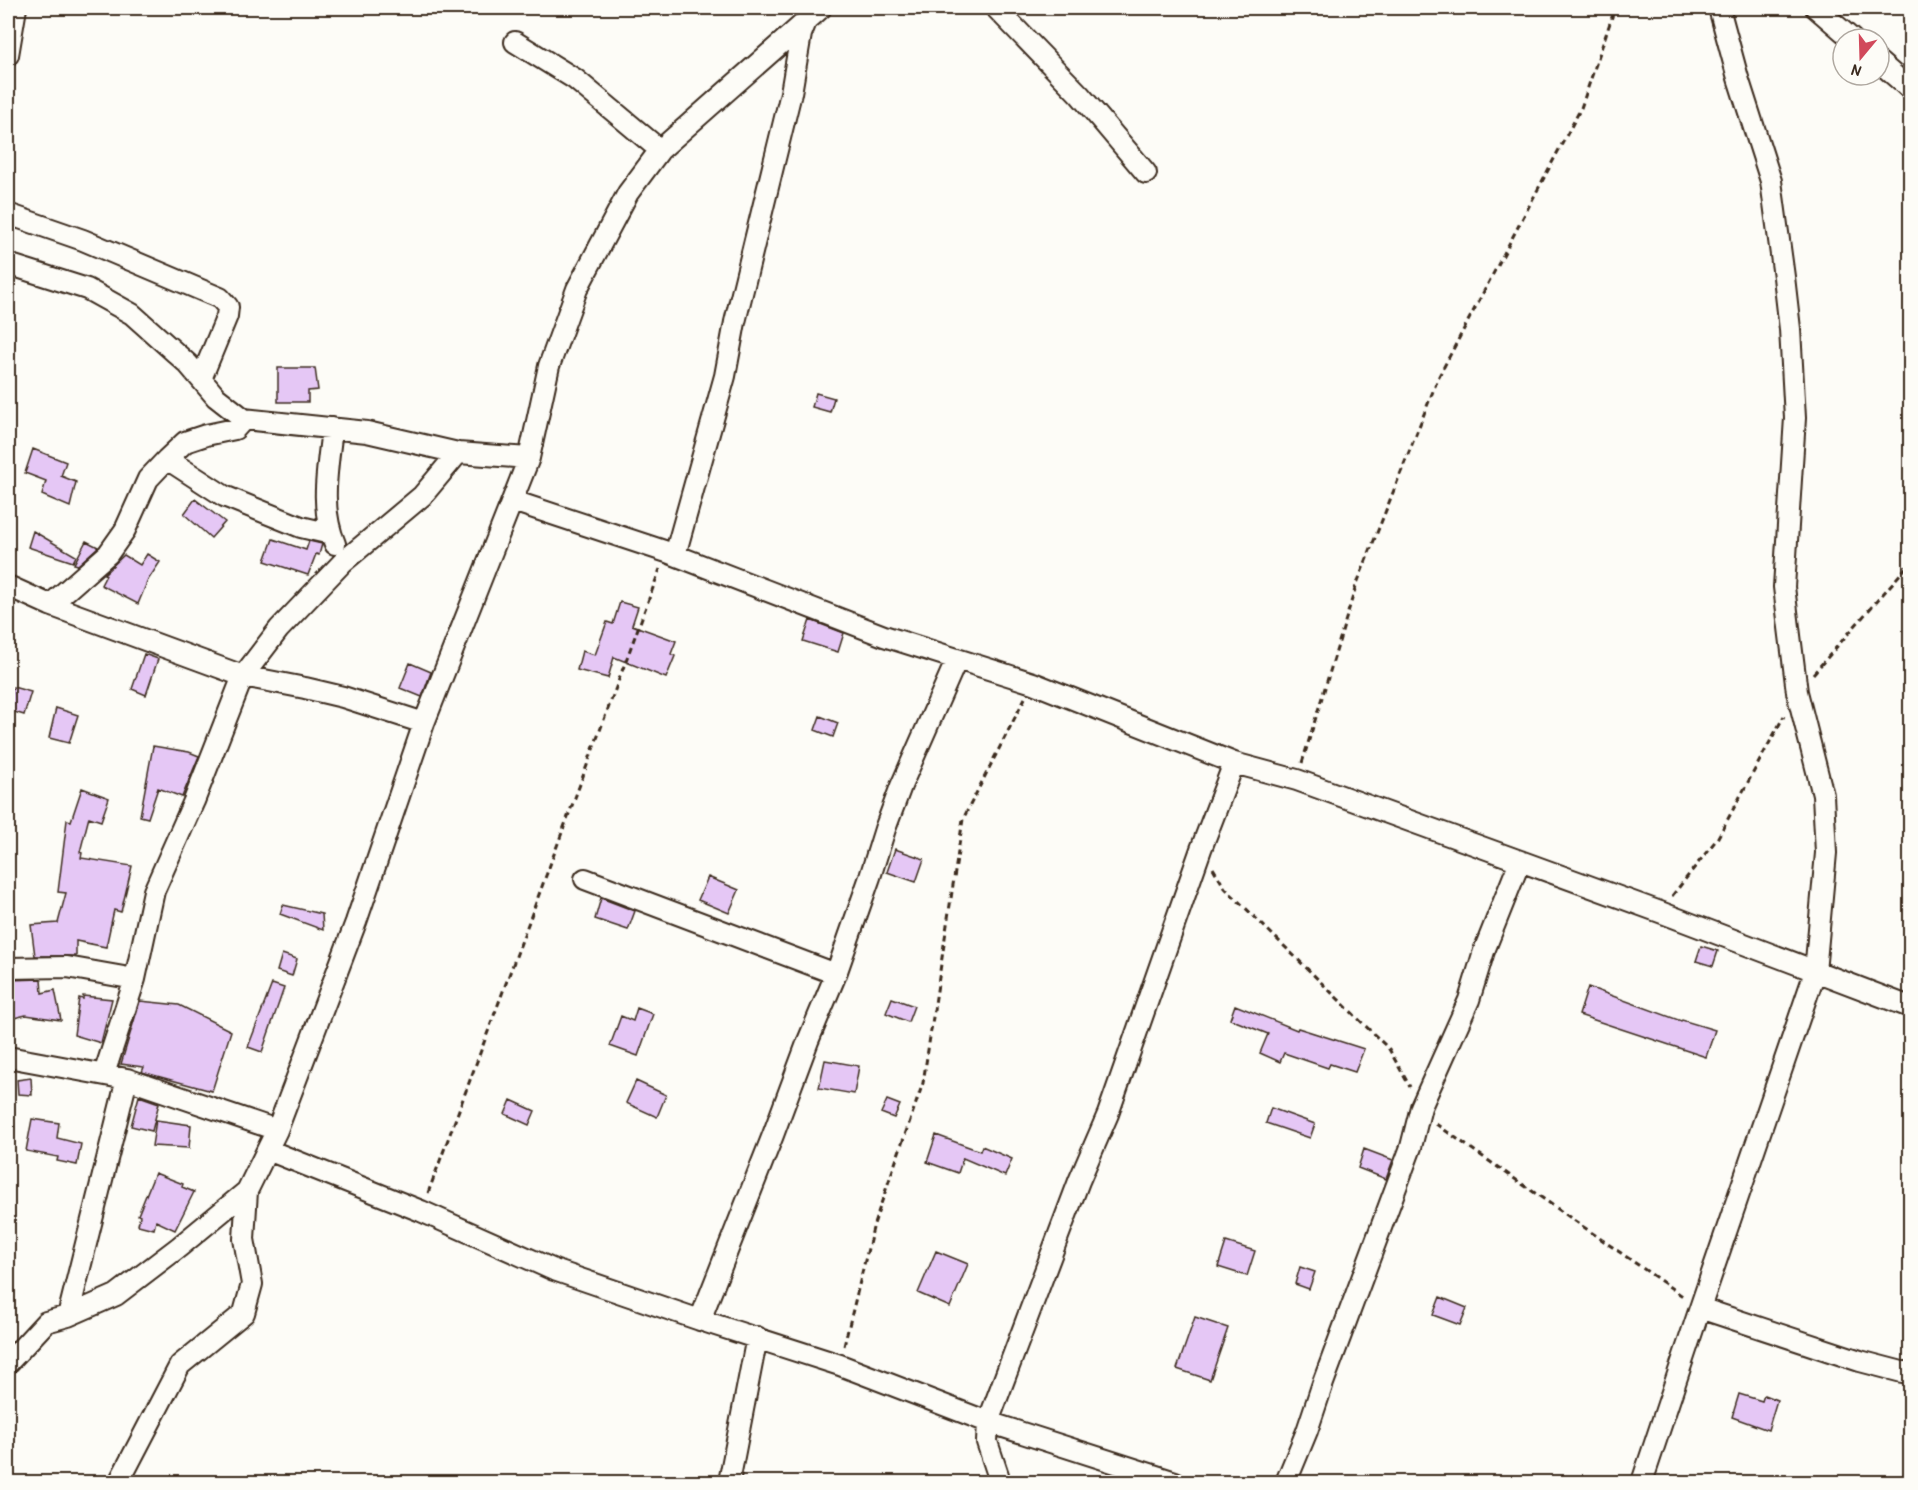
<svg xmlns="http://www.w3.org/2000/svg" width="1918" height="1490" font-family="'Patrick Hand',sans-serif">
<rect width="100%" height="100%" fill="#fdfcf7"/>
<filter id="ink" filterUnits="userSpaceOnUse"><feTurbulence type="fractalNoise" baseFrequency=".0167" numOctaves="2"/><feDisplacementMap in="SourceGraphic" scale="12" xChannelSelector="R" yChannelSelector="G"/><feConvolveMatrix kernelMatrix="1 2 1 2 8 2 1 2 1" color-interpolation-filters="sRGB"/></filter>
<g filter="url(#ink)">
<path fill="#e5c7f5" stroke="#3b2a1e" stroke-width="1.5" d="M278,368H315L318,390L308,391V402H278Z
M816,393L834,398L830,412L812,407Z
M33,449L66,462L61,476L76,482L70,507L42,495L46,481L25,473Z
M195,499L225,522L211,538L184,514Z
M33,531L76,556L73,562L28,547Z
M273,539L306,550L309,541L322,544L319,555L316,554L308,575L265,561Z
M86,541L98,547L78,565L74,564Z
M147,554L160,562L148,580L138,604L101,585L106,575L104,574L124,555L140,565Z
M620,602L638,607L632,625L676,641L671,654L675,656L666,678L614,657L608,678L577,670L582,651L595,655L607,622L613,624Z
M810,620L844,633L838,652L803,641Z
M144,654L158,659L146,695L132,689Z
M410,663L431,672L422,697L400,688Z
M13,687L31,692L24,715L8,710Z
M56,708L78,715L69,743L49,738Z
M820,716L838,723L833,737L815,730Z
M153,746L189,752L199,756L182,797L158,788L148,818L140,816Z
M82,788L109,798L101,821L89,817L80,852L82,853L81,858L132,866L121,912L114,910L106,947L76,941V956H35L31,925L58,923L66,893L58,892L67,820L71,821Z
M895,849L924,859L916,882L887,872Z
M708,877L739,890L729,913L698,900Z
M601,898L635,911L628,930L595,919Z
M283,905L322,914L323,930L280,914Z
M1701,946L1718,951L1713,966L1696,961Z
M282,954L297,959L292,976L277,971Z
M41,979L42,993L55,990L61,1020L26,1015L14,1018L9,980Z
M272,984L284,988L262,1052L248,1047Z
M1588,987L1681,1021L1682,1020L1715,1030L1706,1057L1579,1015Z
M83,996L112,999L101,1043L74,1035L79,998L83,999Z
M892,998L914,1006L908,1022L886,1013Z
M140,1001L179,1005L231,1031L212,1091L142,1072L144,1067L121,1064Z
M1235,1005L1297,1030L1298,1028L1364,1049L1355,1072L1330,1064L1328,1068L1284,1053L1280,1062L1260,1053L1268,1034L1230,1019Z
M637,1008L653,1014L638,1056L610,1046L621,1016L633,1021Z
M825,1060L859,1066L854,1094L819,1088Z
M31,1078L32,1095L18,1094L17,1080Z
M636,1081L666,1095L657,1117L626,1103Z
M139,1096L159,1103L152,1131L131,1126Z
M511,1100L535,1111L529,1125L505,1114Z
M887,1100L900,1105L894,1118L881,1113Z
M1271,1108L1315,1124L1310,1138L1266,1123Z
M32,1119L59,1123L57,1138L81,1144L77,1165L57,1161L58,1157L26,1151Z
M156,1120L191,1125L189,1148L152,1146Z
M936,1135L980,1151L982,1146L1012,1159L1005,1176L963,1158L958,1173L927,1162Z
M1364,1149L1393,1160L1386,1179L1358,1168Z
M155,1173L183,1184L182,1187L194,1192L175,1230L156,1221L154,1229L138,1225L140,1216L138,1215Z
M1226,1242L1255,1251L1247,1276L1218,1267Z
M936,1251L968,1264L950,1307L918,1293Z
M1300,1267L1315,1272L1309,1289L1295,1284Z
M1440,1297L1467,1308L1460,1325L1433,1315Z
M1195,1317L1228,1328L1210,1380L1177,1369Z
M1739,1394L1762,1401L1764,1395L1777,1400L1768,1430L1732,1417Z"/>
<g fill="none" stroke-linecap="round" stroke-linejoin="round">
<g stroke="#3b2a1e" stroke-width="24">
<path id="street" d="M996,8L1080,95L1146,173
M1816,8L1852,39
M515,42L575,79L660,150
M8,55L16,8
M1879,62L1910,89
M8,214L83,240L220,298L228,307L227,316L201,379
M8,264L87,289L132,314L188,364L216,397L244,419
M332,428C328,468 319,506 335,544
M167,459L224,496L301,527L331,534
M513,501L667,552L884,636L1033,683L1234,763L1297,780L1520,861L1660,912L1910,1007
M675,555L725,376L735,322L791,93L801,34L807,19
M8,586L50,605L108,554L125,530L148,479L167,459L185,442L206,435L235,429L244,419L367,432L458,453L529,458
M50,605L243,676L279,629L343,562L422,496L458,453
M585,879L836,974
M8,968L67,967L135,979
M8,1057L127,1079L277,1130
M104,1074L135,979L154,891L194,801L243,676L305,688L343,697L424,723
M268,1150L421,1211L554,1270L700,1320L840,1365L988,1422L1175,1482
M1700,1308L1860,1361L1902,1372H1910
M68,1316L127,1079
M700,1320L773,1135L808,1041L836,974L870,877L885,829L901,786L957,659
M8,1363L46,1322L68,1316L116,1295L179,1247L247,1191
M119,1482L180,1365L244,1313L252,1284L244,1239L247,1191L277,1130L356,922L424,723L529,458L549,366L577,289L628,193L660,150L821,8
M729,1482L757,1337
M998,1482V1475L987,1442L988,1422L1079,1181L1108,1114L1201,849L1234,763
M1286,1482L1307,1431L1323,1383L1411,1147L1421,1107L1469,1000L1484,951L1520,861
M1642,1482L1700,1308L1815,972L1826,853L1823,795L1797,692L1784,587L1795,418L1790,329L1784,277L1771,181L1738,78L1719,8"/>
</g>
<path stroke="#3b2a1e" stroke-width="3" stroke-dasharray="6 4.5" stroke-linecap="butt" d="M1813,674L1910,563
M1302,763L1356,586L1439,376L1581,108L1615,8
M1213,868L1225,888L1389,1049L1410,1087
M1672,896L1717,839L1784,716
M1436,1124L1684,1297
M428,1193L660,569
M844,1346L874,1224L923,1083L963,819L1025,698"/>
<use href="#street" stroke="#fdfcf7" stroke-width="20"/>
</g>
</g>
<rect width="1918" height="1490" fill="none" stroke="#fdfcf7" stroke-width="30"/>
<rect x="15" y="15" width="1888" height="1460" fill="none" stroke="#3b2a1e" stroke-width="2" filter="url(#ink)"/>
<g transform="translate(1861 57) rotate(199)"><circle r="28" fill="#fdfcf7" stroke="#afa8a0" stroke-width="1.5"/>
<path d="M0-4.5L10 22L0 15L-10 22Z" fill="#d1495b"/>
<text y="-9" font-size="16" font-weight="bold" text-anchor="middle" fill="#3b2a1e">N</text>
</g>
</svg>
